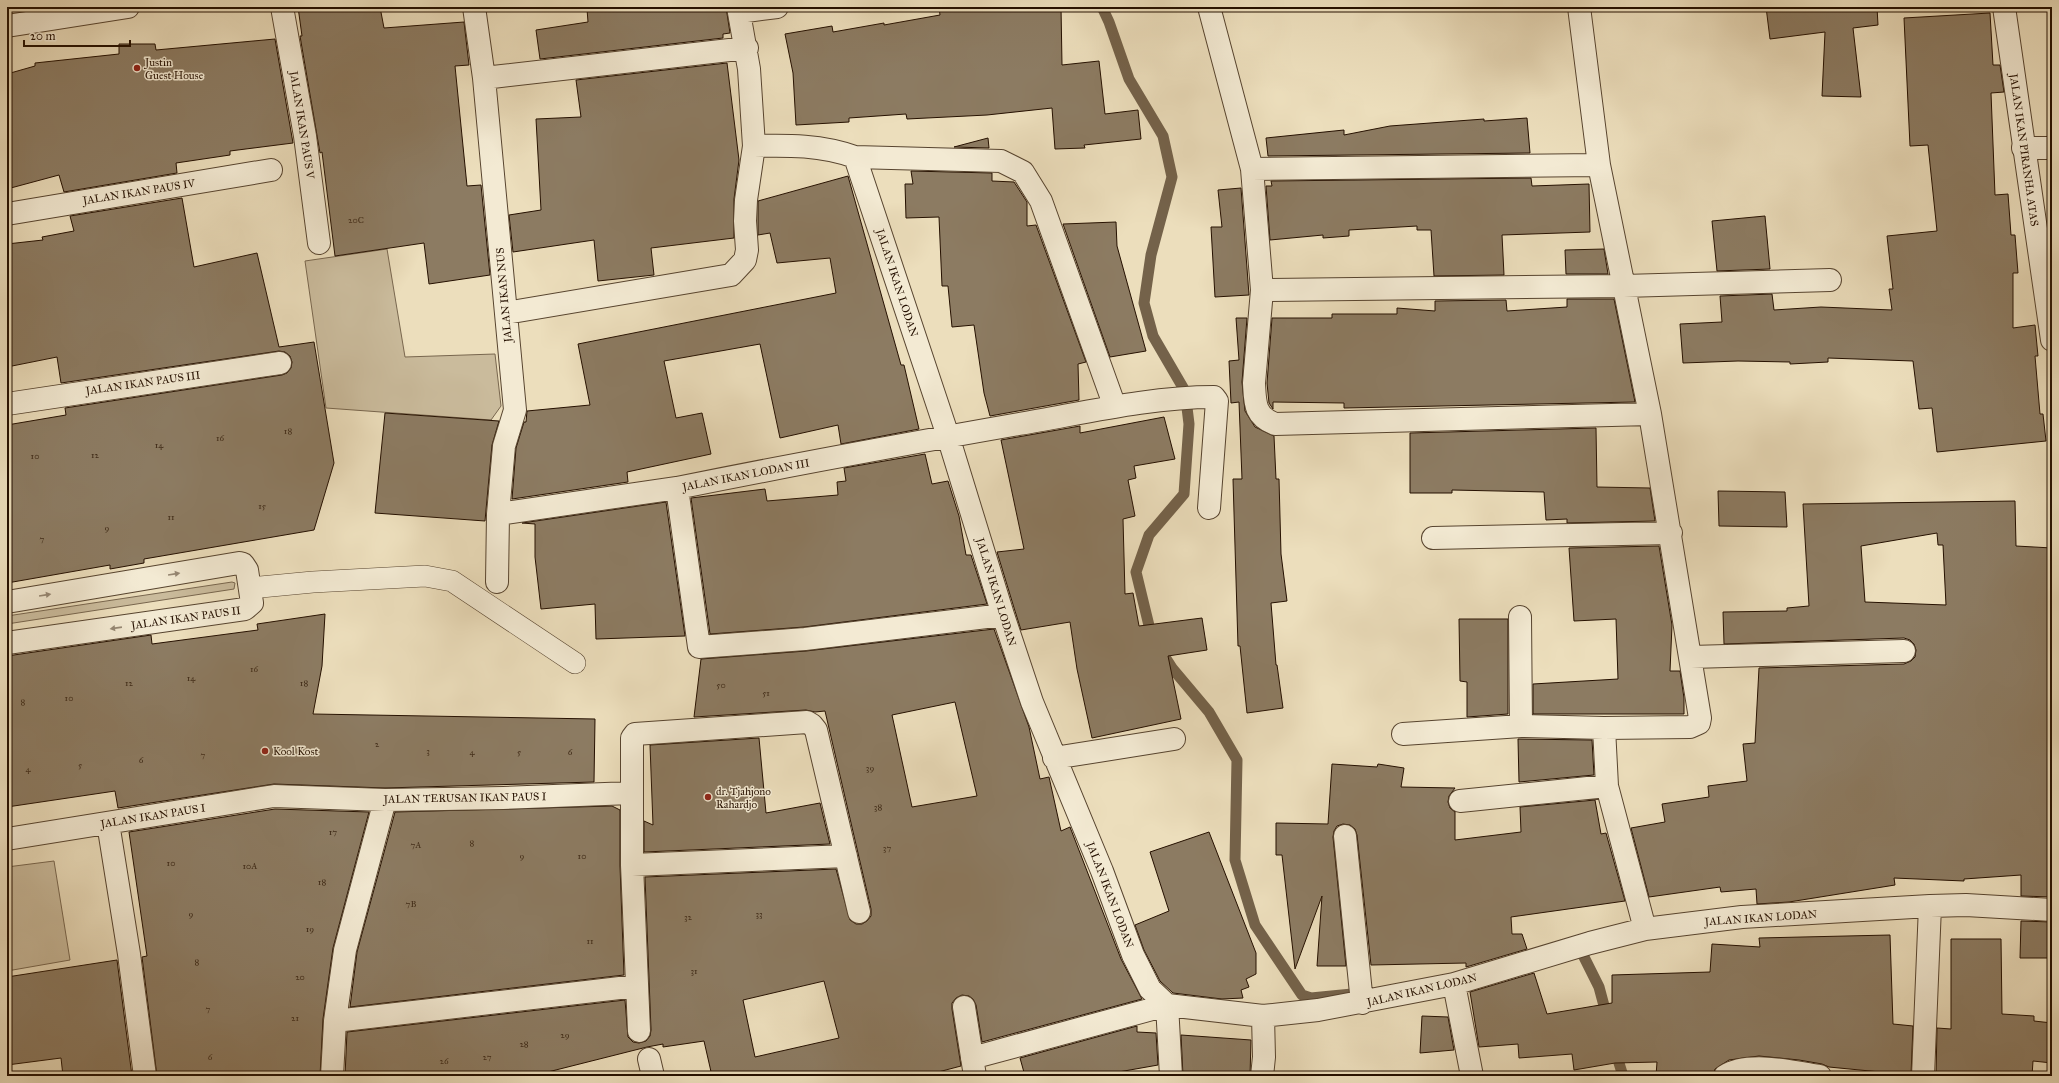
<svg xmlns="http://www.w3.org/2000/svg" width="2059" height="1083" font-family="'IM FELL Great Primer',serif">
<rect width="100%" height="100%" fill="#ecdebc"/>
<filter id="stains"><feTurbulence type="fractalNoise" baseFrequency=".005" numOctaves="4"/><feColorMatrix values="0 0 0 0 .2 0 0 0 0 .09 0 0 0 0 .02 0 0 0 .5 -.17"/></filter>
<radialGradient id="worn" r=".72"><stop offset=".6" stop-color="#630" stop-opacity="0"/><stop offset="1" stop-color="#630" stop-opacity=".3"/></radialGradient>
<path fill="#cabb9c" stroke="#78664e" d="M387,249L405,357L495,354L501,406L491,420L326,408L305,261Z
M232,582L235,583L234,589L7,624V616Z
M54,861L70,960L7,971V867Z"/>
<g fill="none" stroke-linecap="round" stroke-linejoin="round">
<path stroke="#74624a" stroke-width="11" d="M1102,7L1109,22L1129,79L1163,136L1172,177L1151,255L1144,303L1153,336L1185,391L1189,424L1184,494L1149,535L1136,572L1152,638
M1163,654L1172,668L1209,712L1237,760L1235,860L1255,925L1302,995L1311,998L1352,994
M1577,943L1599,987L1607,1017
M1615,1050L1623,1076"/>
</g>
<path fill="#8c7b62" stroke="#251000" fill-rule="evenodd" d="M298,7H380L384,28L464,22L469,65L455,66L467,186L481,185L490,275L429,284L424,243L335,256L322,152L320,153L300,36H302Z
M614,7H726L730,33L723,34V38L540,59L536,30L588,22L587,9Z
M939,7H1061L1062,65L1099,61L1105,114L1138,110L1141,139L1084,145L1085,148L1055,149L1052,108L987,115L907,119L906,114L849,118V122L796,125L793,73L785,34L832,26L833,32L884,23V25L940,15Z
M1766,7H1877L1878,25L1853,28L1861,97L1822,96L1825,32L1770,39Z
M1990,13L1993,65H2000L2004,92L1991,93L1995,195L2008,194L2011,235H2015L2018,273H2013V328L2035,325L2038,356H2035L2040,414H2043L2046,441L1937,452L1932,408L1919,409L1913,361L1828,358V362L1790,364V362L1738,361L1683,363L1680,324L1722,322L1720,296L1772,294L1774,310L1821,307L1892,310L1889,289H1893L1887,236L1937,231L1928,145L1910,146L1904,18Z
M275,39L293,143L230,151V155L176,163L177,173L64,192L59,175L7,189V74L35,66V63L119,54V44H155L156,50Z
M727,63L739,160L734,199V238L651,248L654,275L598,281L594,240L513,252L509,215L541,210L536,119L581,117L576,80Z
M1527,118L1530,153L1268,156L1266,138L1344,130V135L1390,126L1484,119V121Z
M988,138L989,148L954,147Z
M911,171L992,173V181L1014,182L1027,202V226L1036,225L1086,362L1078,364L1079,400L990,416L984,393L974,325L952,327L948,286H942L939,217L906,218L905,184H913Z
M848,176L901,365H904L919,429L841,444L838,425L780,438L760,344L664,361L676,418L702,413L711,454L627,472L628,482L512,499L516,448L524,422H526L527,411L590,405L578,344L836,293L830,258L777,263L770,233L758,235V201Z
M1531,178L1532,186L1589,184L1590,232L1502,235L1504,275L1434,276L1431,230H1417V226L1349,230V236L1323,238V235L1270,240L1266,186H1272L1271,181Z
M1241,188L1249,295L1215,297L1211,227H1222L1218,190Z
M182,198L194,267L257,253L279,347L314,342L334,463L314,530L144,559V563L110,569V565L7,583V425L66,415L65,408L282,375L287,373L291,368L292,362L290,356L285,352L279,351L61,383L57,357L7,367V244L43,240L42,237L74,231L70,216Z
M1765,216L1770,269L1717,271L1712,221Z
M1116,222L1117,246L1146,351L1110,357L1063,224Z
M1604,249L1608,274H1566L1565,250Z
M1567,299H1614L1635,402L1344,408V403L1273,402V409L1269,403L1267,383L1272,318H1332V314H1397V308L1435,311V301L1506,300L1507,311L1567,307Z
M1236,318H1247L1242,382L1245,411L1255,427L1274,436L1276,479H1279L1281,554L1287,601L1271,603L1276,665H1277L1283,708L1247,713L1240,646H1238L1233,479H1242L1239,402L1231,403L1229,361L1239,360Z
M385,413L499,421L492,445L485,521L375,513Z
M1164,417L1175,459L1134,466L1136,478L1128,480L1135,516L1123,519L1125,594L1133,593L1139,626L1202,618L1207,650L1168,656L1181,719L1092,738L1077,669L1070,622L1021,630L1015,611L997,552L1024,549L1001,440L1080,426V433Z
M1596,428L1597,487L1650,488L1655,521L1567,523V519L1546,520L1544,492L1452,490V493H1410V433Z
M925,454L932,484L948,481L959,516L966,555H971L987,604L804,627L710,634L691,498L765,489L767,501L838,495L837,482L846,481L844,468Z
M1718,491L1785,492L1787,527L1719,526Z
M2015,501L2016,546L2052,548V897L2021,896V875L1964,879V881L1894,878L1895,885L1789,902L1757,904L1756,889L1721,892L1720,887L1649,897L1631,828L1665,822L1662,804L1709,797L1708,786L1747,781L1743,744L1755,743L1759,668L1904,664L1911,661L1915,657L1916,650L1914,644L1910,640L1904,638L1724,644L1723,612L1787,611V608L1809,606L1803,504ZM1937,533L1938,545H1943L1946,605L1865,602L1861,546Z
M666,502L685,636L596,639L595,604L541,609L535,557V524L522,523Z
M1659,546L1672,625L1670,671H1680L1684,698V714H1533V684L1618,679L1616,619L1574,621L1569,548Z
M325,614L322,666L313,714L595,719L594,782L385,788L274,784L118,808L115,791L7,807V656L151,635L152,644L258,630L257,624Z
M1459,619H1508V714L1467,717V682L1460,681Z
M994,629L1029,727L1040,779L1049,777L1061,831L1070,827L1121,959L1142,999L982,1042L976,1005L973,999L969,996L962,995L956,998L952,1003V1009L961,1066L923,1076H712L704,1041L663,1047V1044L647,1047L532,1076H345L347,1032L625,1000L628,1037L633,1042L639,1043L646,1041L650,1036L651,1030L645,877L836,869L850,920L856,924H862L867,921L871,916V909L825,711L815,712L806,710L694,717L701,659L806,651ZM955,702L977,796L912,807L892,715ZM824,981L839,1038L755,1057L743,1000Z
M759,738L766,813L820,803L830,844L644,852V821L653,825L650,745Z
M1518,739L1592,740L1594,775L1519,782Z
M1332,764L1377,767L1378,764L1404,768L1401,787L1455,788L1449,796L1448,802L1450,808L1455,812V840L1521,832L1520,807L1595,800L1601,834L1606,833L1625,901L1511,917L1512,934H1522L1527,949L1466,967V963L1371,965L1357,835L1355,829L1350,825L1343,824L1337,826L1334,831L1333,837L1346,966H1317L1322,896L1295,969L1282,855H1276V823L1328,824Z
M612,806L620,810V866L624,975L350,1007L357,952L395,812Z
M275,809L369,812L333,948L323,1019L320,1076H157L142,957L147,956L129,832Z
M1209,832L1256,953V974L1246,979L1249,987L1241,990L1243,998L1222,999L1173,993L1160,981L1144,950L1135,925L1169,911L1150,852Z
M2021,921L2052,922V958H2020Z
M1890,935L1893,1024L1913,1026L1911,1075L1829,1067L1822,1064L1799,1060L1759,1056L1729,1060L1715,1069L1713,1076H1656L1657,1062L1615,1063L1574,1070L1572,1054L1519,1058L1518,1044L1479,1047L1470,992L1534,973L1547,1014L1612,1003V975L1710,972L1712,944L1760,947L1759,938Z
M1951,939H2001L2002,1014L2034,1016V1021L2052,1023V1063L2033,1061L2032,1076H1936L1937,1028L1951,1029Z
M117,960L132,1076H63L61,1058L7,1065V977Z
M1422,1016L1448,1017L1454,1050L1420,1053Z
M1137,1026V1032L1156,1033L1158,1065L1096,1076H1025L1020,1058Z
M1181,1035L1251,1040L1250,1076H1183Z"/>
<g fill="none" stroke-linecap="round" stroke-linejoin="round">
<g stroke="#57442f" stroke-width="22">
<path id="service" d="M250,588L313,582L425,576L452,581L575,663"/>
</g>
<g stroke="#57442f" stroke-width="24">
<path id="minor" d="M282,7L305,136L319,243
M474,7L484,78L515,410L504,446L498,514L497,582
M738,7L749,69L754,146C788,145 822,145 855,157L948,436L1003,615L1032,702L1102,871L1133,955L1150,989L1167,1005L1263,1016L1318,1010L1454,984L1590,943L1645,929L1742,917L1930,906L1966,905L2052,910
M1209,7L1252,169L1262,290L1254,383C1255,402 1254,416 1275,424L1650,414
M739,12L777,7
M7,26L128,7
M484,78L747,48
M2023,148H2052
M855,157L1001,161L1023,172L1041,201L1115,407
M1252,169L1599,165
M7,214L271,170
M1262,290L1624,286L1830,280
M506,313L731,275L745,260L747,250L745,221L746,200L754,146
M7,404L280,363
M498,514L677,488
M1433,538L1671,533
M7,602L239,563L243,564L247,570L252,603L245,609L7,643
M1003,615L805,639L699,647L677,488C791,465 905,444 1019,424C1084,413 1149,397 1214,397L1217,401L1209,508
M1520,617L1521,726
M1691,657L1904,651
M1604,728L1607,786L1645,929
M1403,734L1521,726L1604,728L1690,727L1699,723L1700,718L1650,414L1599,165L1579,7
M1054,758L1174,739
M1460,801L1607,786
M108,823L129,954L145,1076
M1345,836L1362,1003
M7,839L274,796L385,800L503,798L631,793
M632,865L846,856
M1454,984L1472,1076
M964,1007L975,1076
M335,1021L637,986
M639,1031L632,865V738L635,734L807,722L812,725L816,730L859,912
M972,1058L1167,1005L1171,1076
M649,1059L653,1076
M332,1076L335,1021L345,950L385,800
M1262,1076L1264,1057L1263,1016
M1725,1076C1748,1061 1794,1072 1820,1076
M1923,1076L1930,906"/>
</g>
<g stroke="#57442f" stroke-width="24">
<path id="tertiary" d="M2004,7L2052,340"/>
</g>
<use href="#service" stroke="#f3ead3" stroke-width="21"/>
<use href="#minor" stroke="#f3ead3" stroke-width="22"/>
<use href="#tertiary" stroke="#f3ead3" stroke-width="22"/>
</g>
<defs><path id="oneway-solid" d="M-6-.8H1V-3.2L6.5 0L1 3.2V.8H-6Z"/></defs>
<g fill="#968874">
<use href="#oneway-solid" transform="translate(174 574) rotate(-9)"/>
<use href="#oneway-solid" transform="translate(45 595) rotate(-9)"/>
<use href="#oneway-solid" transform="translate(116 628) rotate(172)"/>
</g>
<g fill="#8f2418" stroke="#f3ead3" stroke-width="1.5">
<circle cx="137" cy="68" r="4"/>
<circle cx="265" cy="751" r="4"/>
<circle cx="708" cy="797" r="4"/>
</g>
<g text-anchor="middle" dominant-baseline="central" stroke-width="3" stroke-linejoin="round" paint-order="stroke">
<g font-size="9" fill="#3f2b18">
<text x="356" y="219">20C</text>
<text x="288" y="430">18</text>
<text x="220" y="437">16</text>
<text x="159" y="444">14</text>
<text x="95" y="454">12</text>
<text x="35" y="455">10</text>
<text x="262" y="505">15</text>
<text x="171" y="516">11</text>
<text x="107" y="527">9</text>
<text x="42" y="538">7</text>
<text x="254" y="668">16</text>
<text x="191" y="677">14</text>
<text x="129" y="682">12</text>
<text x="304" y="682">18</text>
<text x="721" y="684">50</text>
<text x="766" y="692">51</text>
<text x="69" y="697">10</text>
<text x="23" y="701">8</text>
<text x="377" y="743">2</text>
<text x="428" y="750">3</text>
<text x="472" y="751">4</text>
<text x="519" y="751">5</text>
<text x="570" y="751">6</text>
<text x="203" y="754">7</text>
<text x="141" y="759">6</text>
<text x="80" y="764">5</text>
<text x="870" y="767">39</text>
<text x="28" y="768">4</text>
<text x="878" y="806">38</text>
<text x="333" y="831">17</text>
<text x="472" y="842">8</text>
<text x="416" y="844">7A</text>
<text x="887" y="847">37</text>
<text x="522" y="855">9</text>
<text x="582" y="855">10</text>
<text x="171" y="862">10</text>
<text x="250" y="865">10A</text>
<text x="322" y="881">18</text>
<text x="411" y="903">7B</text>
<text x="191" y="913">9</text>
<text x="759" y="913">33</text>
<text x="688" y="916">32</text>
<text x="310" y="928">19</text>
<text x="590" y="940">11</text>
<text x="197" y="961">8</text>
<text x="694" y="970">31</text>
<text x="300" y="976">20</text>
<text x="208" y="1008">7</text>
<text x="295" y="1017">21</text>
<text x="565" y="1034">29</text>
<text x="524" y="1043">28</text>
<text x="210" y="1056">6</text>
<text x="487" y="1056">27</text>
<text x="444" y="1060">26</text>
</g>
<g font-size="11" fill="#251000" stroke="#f3ead3" text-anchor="start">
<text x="145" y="62">Justin<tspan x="145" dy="13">Guest House</tspan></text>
<text x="273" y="751">Kool Kost</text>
<text x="716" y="791">dr. Tjahjono<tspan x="716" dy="13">Rahardjo</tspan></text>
</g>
<g font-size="11" fill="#251000" stroke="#f3ead3">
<text transform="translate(302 125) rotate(81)">JALAN IKAN PAUS V</text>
<text transform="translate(2024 150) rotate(82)">JALAN IKAN PIRANHA ATAS</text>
<text transform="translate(139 192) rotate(-9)">JALAN IKAN PAUS IV</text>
<text transform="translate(897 283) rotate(72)">JALAN IKAN LODAN</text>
<text transform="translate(504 295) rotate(-95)">JALAN IKAN NUS</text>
<text transform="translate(143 383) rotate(-8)">JALAN IKAN PAUS III</text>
<text transform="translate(746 475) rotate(-11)">JALAN IKAN LODAN III</text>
<text transform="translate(996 592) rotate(73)">JALAN IKAN LODAN</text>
<text transform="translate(186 618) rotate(-8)">JALAN IKAN PAUS II</text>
<text transform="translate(465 798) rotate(-1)">JALAN TERUSAN IKAN PAUS I</text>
<text transform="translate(153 816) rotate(-9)">JALAN IKAN PAUS I</text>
<text transform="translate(1110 895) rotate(69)">JALAN IKAN LODAN</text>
<text transform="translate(1761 918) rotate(-4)">JALAN IKAN LODAN</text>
<text transform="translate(1422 990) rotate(-13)">JALAN IKAN LODAN</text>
</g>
</g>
<rect width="2059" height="1083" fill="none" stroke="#ecdebc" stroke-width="24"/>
<rect x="8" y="8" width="2043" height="1067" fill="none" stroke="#251000" stroke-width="2"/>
<rect x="12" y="12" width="2035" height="1059" fill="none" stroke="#251000"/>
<path d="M24 40v6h106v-6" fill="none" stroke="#251000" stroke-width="2"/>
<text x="30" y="40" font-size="12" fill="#251000" stroke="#f3ead3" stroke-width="3" paint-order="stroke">20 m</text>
<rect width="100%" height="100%" filter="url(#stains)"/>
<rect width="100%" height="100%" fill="url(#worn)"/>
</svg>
